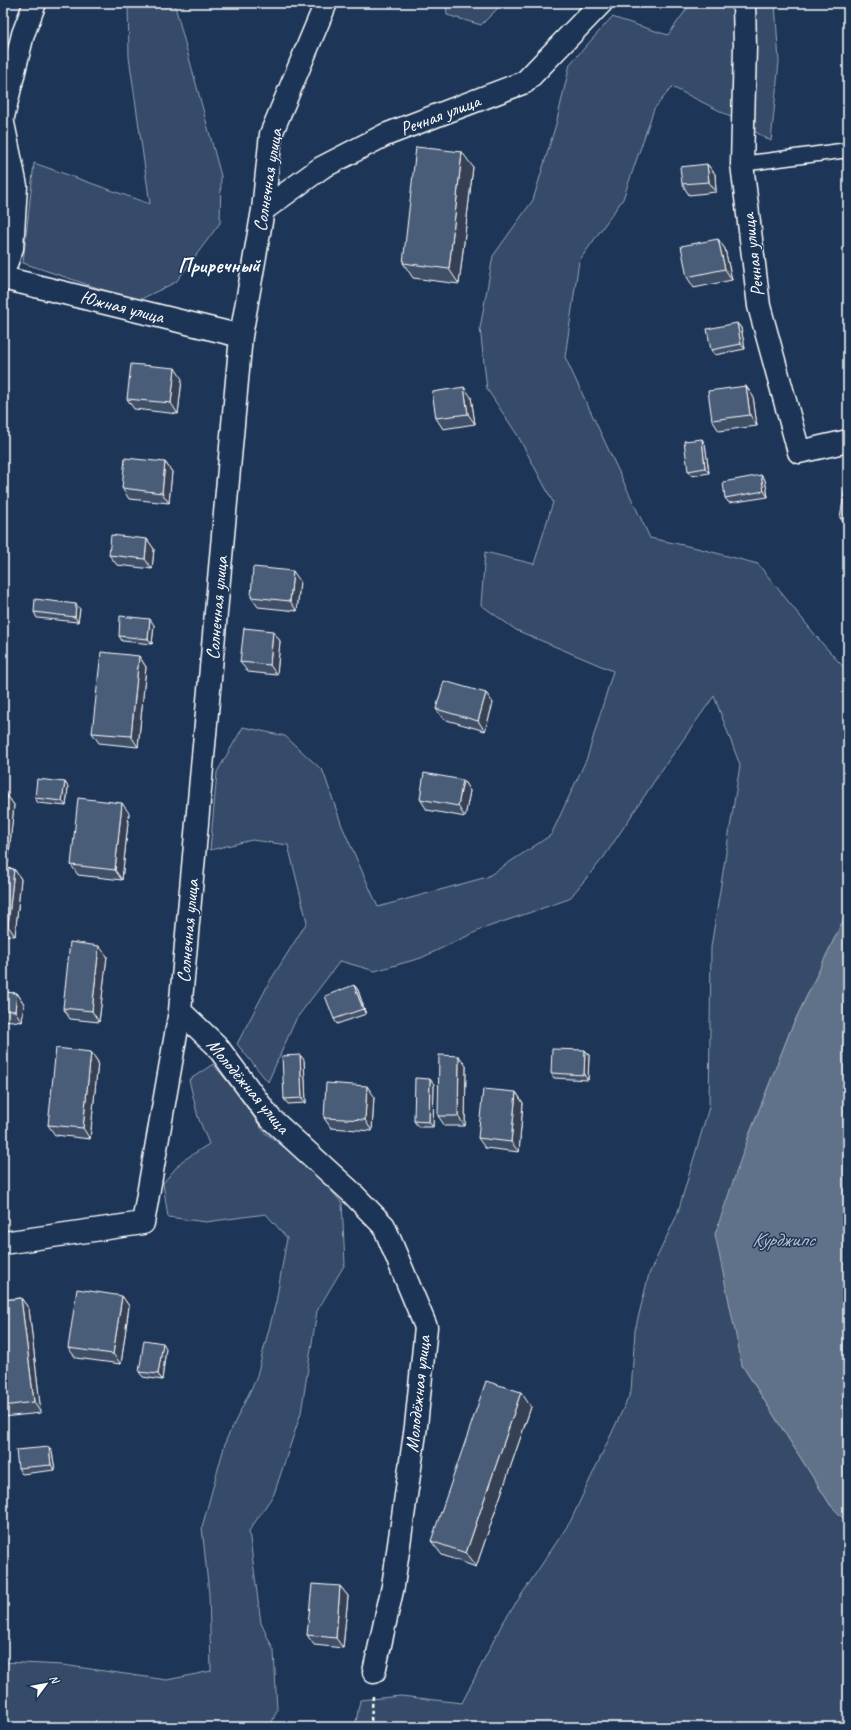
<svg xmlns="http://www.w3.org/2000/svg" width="851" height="1730" font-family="Caveat,sans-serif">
<rect width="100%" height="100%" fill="#1d3557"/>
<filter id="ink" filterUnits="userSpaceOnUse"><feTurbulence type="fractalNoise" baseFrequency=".025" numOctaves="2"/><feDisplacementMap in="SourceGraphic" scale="8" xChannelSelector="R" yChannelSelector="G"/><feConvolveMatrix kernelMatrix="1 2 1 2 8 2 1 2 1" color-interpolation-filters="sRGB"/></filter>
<g filter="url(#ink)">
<path fill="#364b69" stroke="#9aa5b4" d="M128,3H178L175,6L221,176L220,223L176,282L137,301L23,263L34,163L150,204L129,57Z
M446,3H503L481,25L447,15Z
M691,3H775L779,62L771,141L722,112L672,87L654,109L623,199L579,261L565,357L650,538L697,548L758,564L821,642L848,672V910L791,1029L748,1138L742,1365L831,1506L848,1523V1727H355L360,1700L401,1696L462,1703L502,1624L570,1522L631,1392L635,1330L649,1274L677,1215L709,1107L711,947L740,765L714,696L661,771L604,857L569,899L482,929L421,958L375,971L340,961L296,1019L268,1082L237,1044L270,981L307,922L288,845L252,840L210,850L217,772L243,727L285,736L323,771L342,826L378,907L487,877L551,835L587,758L613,671L516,630L481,605L485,552L534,564L553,502L518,436L487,389L480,328L493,256L533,200L556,124L570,64L612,17L668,35Z
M213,1064L238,1094L264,1132L312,1168L342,1203L345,1264L317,1311L301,1413L274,1494L249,1531L261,1623L274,1651L277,1710L270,1727H3V1662L63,1665L167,1680L211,1671L209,1594L202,1527L226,1440L256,1379L276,1302L287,1238L266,1214L206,1222L168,1217L163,1183L182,1161L209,1144L198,1117L189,1080Z"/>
<path fill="#617289" stroke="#a0aab8" d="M848,910V1523L831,1506L742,1365L715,1234L748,1138L791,1029Z"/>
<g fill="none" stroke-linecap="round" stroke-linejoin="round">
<g stroke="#fff" stroke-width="17">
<path id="lane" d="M742,164L848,150"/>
</g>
<g stroke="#fff" stroke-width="25">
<path id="street" d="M744,3L745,47L742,164L759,306L799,452L848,441
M3,117L23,34L35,3
M3,123L16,186L12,248L3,272
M263,210L321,168L385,135L525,82L601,3
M3,278L241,336
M180,1011L216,1045L270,1118L350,1191L384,1226L426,1327L416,1426L393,1586L374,1672
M3,1243L143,1223L180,1011L241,336L263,210L271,134L326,3"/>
</g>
<path stroke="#fff" stroke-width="2.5" stroke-dasharray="4 3" stroke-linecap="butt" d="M373,1696L371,1719L375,1727"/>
<use href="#lane" stroke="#1d3557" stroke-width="14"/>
<use href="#street" stroke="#1d3557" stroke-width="22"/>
</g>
<path fill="#405068" stroke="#fff" d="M707,164L715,174L716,192L689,195L682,184Z
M473,167L459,284L413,278L403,263Z
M718,239L725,249L732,280L694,288L687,277Z
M737,323L741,328L745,349L715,355L711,350Z
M182,379L178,414L134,409L127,399Z
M753,396L757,426L719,431L712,420Z
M471,397L475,424L443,429L436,418Z
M705,444L709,473L692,476L688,471Z
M165,462L172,472L169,503L129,499L122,488Z
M761,475L765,480L768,497L729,503L725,498Z
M848,488V528L840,518Z
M147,539L154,549L152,569L117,565L109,555Z
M300,581L297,611L258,607L251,597Z
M80,609L78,622L37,618L34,612Z
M154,625L152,644L122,641L119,636Z
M273,631L280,641L277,675L248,672L240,662Z
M139,656L146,667L138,747L99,743L92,733Z
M486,693L493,703L485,731L443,719L436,709Z
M463,780L470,791L465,817L427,810L420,799Z
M65,782L68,787L66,806L38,803L35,798Z
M3,795H7L14,805L8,863L3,862Z
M129,813L122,880L78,875L71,865Z
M3,868L14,869L21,879L15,936L3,935Z
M107,956L99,1022L70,1019L63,1008Z
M354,985L358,990L366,1014L337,1024L334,1019Z
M3,992L17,993L24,1004L22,1022L3,1020Z
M585,1050L589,1055L588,1080L554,1078L551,1073Z
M91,1052L98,1062L90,1139L55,1135L48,1125Z
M300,1055L304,1060L306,1103L288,1104L284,1099Z
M466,1066L465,1126H445L438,1116Z
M434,1084L433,1127H418L414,1121Z
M516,1092L523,1103L519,1152L485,1148L478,1138Z
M374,1096L372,1131L331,1128L324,1118Z
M122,1296L129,1306L121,1364L76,1358L68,1348Z
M21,1298L29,1309L41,1413L3,1417V1300Z
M166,1348L162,1380L143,1377L139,1372Z
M531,1407L476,1567L442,1555L431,1541Z
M52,1452L55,1470L22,1474L18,1468Z
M340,1586L348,1596L343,1648L314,1645L307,1635Z"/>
<path fill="#344155" stroke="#fff" d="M462,152L473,167L459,284L449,269Z
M707,164L715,174L716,192L709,182Z
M718,239L725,249L732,280L725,269Z
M737,323L741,328L745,349L741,344Z
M175,368L182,379L178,414L171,403Z
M746,386L753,396L757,426L750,415Z
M464,387L471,397L475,424L468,414Z
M702,439L705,444L709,473L705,468Z
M165,462L172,472L169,503L162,493Z
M761,475L765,480L768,497L764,491Z
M147,539L154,549L152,569L145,559Z
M293,571L300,581L297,611L290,601Z
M76,604L80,609L78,622L75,617Z
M150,619L154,625L152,644L148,639Z
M273,631L280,641L277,675L270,665Z
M139,656L146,667L138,747L131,736Z
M486,693L493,703L485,731L478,721Z
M463,780L470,791L465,817L458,806Z
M65,782L68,787L66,806L62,801Z
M7,795L14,805L8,863L3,855V834Z
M122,803L129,813L122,880L115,870Z
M14,869L21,879L15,936L8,926Z
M99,946L107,956L99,1022L92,1011Z
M354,985L358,990L366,1014L363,1009Z
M17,993L24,1004L22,1022L15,1011Z
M585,1050L589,1055L588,1080L584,1075Z
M91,1052L98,1062L90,1139L83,1128Z
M300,1055L304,1060L306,1103L302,1098Z
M459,1056L466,1066L465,1126L458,1116Z
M430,1079L434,1084L433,1127L429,1122Z
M367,1086L374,1096L372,1131L365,1120Z
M516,1092L523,1103L519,1152L511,1142Z
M122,1296L129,1306L121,1364L113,1354Z
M21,1298L29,1309L41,1413L34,1402Z
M163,1343L166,1348L162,1380L158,1374Z
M521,1392L531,1407L476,1567L466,1553Z
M49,1447L52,1452L55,1470L51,1465Z
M340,1586L348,1596L343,1648L336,1638Z"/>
<path fill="#4a5d79" stroke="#fff" d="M416,147L462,152L449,269L403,263Z
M707,164L709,182L682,184L680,167Z
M718,239L725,269L687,277L681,246Z
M737,323L741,344L711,350L707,329Z
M131,364L175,368L171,403L127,399Z
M746,386L750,415L712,420L708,391Z
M464,387L468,414L436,418L432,392Z
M702,439L705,468L688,471L684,441Z
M125,458L165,462L162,493L122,488Z
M761,475L764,491L725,498L723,482Z
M845,488H848V519L840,518Z
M111,535L147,539L145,559L109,555Z
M253,567L293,571L290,601L251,597Z
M35,599L76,604L75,617L34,612Z
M120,616L150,619L148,639L119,636Z
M244,628L273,631L270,665L240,662Z
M101,652L139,656L131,736L92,733Z
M444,681L486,693L478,721L436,709Z
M424,773L463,780L458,806L420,799Z
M37,779L65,782L62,801L35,798Z
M3,795H7L3,834Z
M78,798L122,803L115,870L71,865Z
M3,868L14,869L8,926H3Z
M70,942L99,946L92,1011L63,1008Z
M354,985L363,1009L334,1019L325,996Z
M3,992L17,993L15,1011L3,1010Z
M56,1048L91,1052L83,1128L48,1125Z
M552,1049L585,1050L584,1075L551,1073Z
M300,1055L302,1098L284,1099L282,1056Z
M439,1055L459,1056L458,1116H438Z
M415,1078L430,1079L429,1122L414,1121Z
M326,1083L367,1086L365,1120L324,1118Z
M483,1089L516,1092L511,1142L478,1138Z
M77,1289L122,1296L113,1354L68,1348Z
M21,1298L34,1402L3,1406V1300Z
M144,1340L163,1343L158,1374L139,1372Z
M486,1381L521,1392L466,1553L431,1541Z
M49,1447L51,1465L18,1468L16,1450Z
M312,1584L340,1586L336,1638L307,1635Z"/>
</g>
<g text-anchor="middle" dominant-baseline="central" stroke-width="3" stroke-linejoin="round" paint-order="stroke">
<g font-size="19" fill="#fff" stroke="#1d3557">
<text transform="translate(440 115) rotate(-21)">Речная улица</text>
<text transform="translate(268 180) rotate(-81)">Солнечная улица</text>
<text transform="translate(753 255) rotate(-97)">Речная улица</text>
<text transform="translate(122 307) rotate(14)">Южная улица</text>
<text transform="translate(217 608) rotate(-85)">Солнечная улица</text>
<text transform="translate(188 931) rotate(-85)">Солнечная улица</text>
<text transform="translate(248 1086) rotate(50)">Молодёжная улица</text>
<text transform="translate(418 1394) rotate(-84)">Молодёжная улица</text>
</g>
<g font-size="20" font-style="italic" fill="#b8c0ca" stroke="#1d3557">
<text x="783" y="1239">Курджипс</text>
</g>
<g font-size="21" font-weight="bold" fill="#fff" stroke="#1d3557">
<text x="219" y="265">Приречный</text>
</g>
</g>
<rect width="851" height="1730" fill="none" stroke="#1d3557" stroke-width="16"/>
<rect x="8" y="8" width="835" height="1714" fill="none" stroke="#fff" stroke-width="1.5" filter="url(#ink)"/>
<g transform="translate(46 1684) rotate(58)" stroke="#1d3557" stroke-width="3" paint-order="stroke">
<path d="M0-3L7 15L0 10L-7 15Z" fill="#ffffff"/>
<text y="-6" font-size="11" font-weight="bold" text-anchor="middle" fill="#ffffff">N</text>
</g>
</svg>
